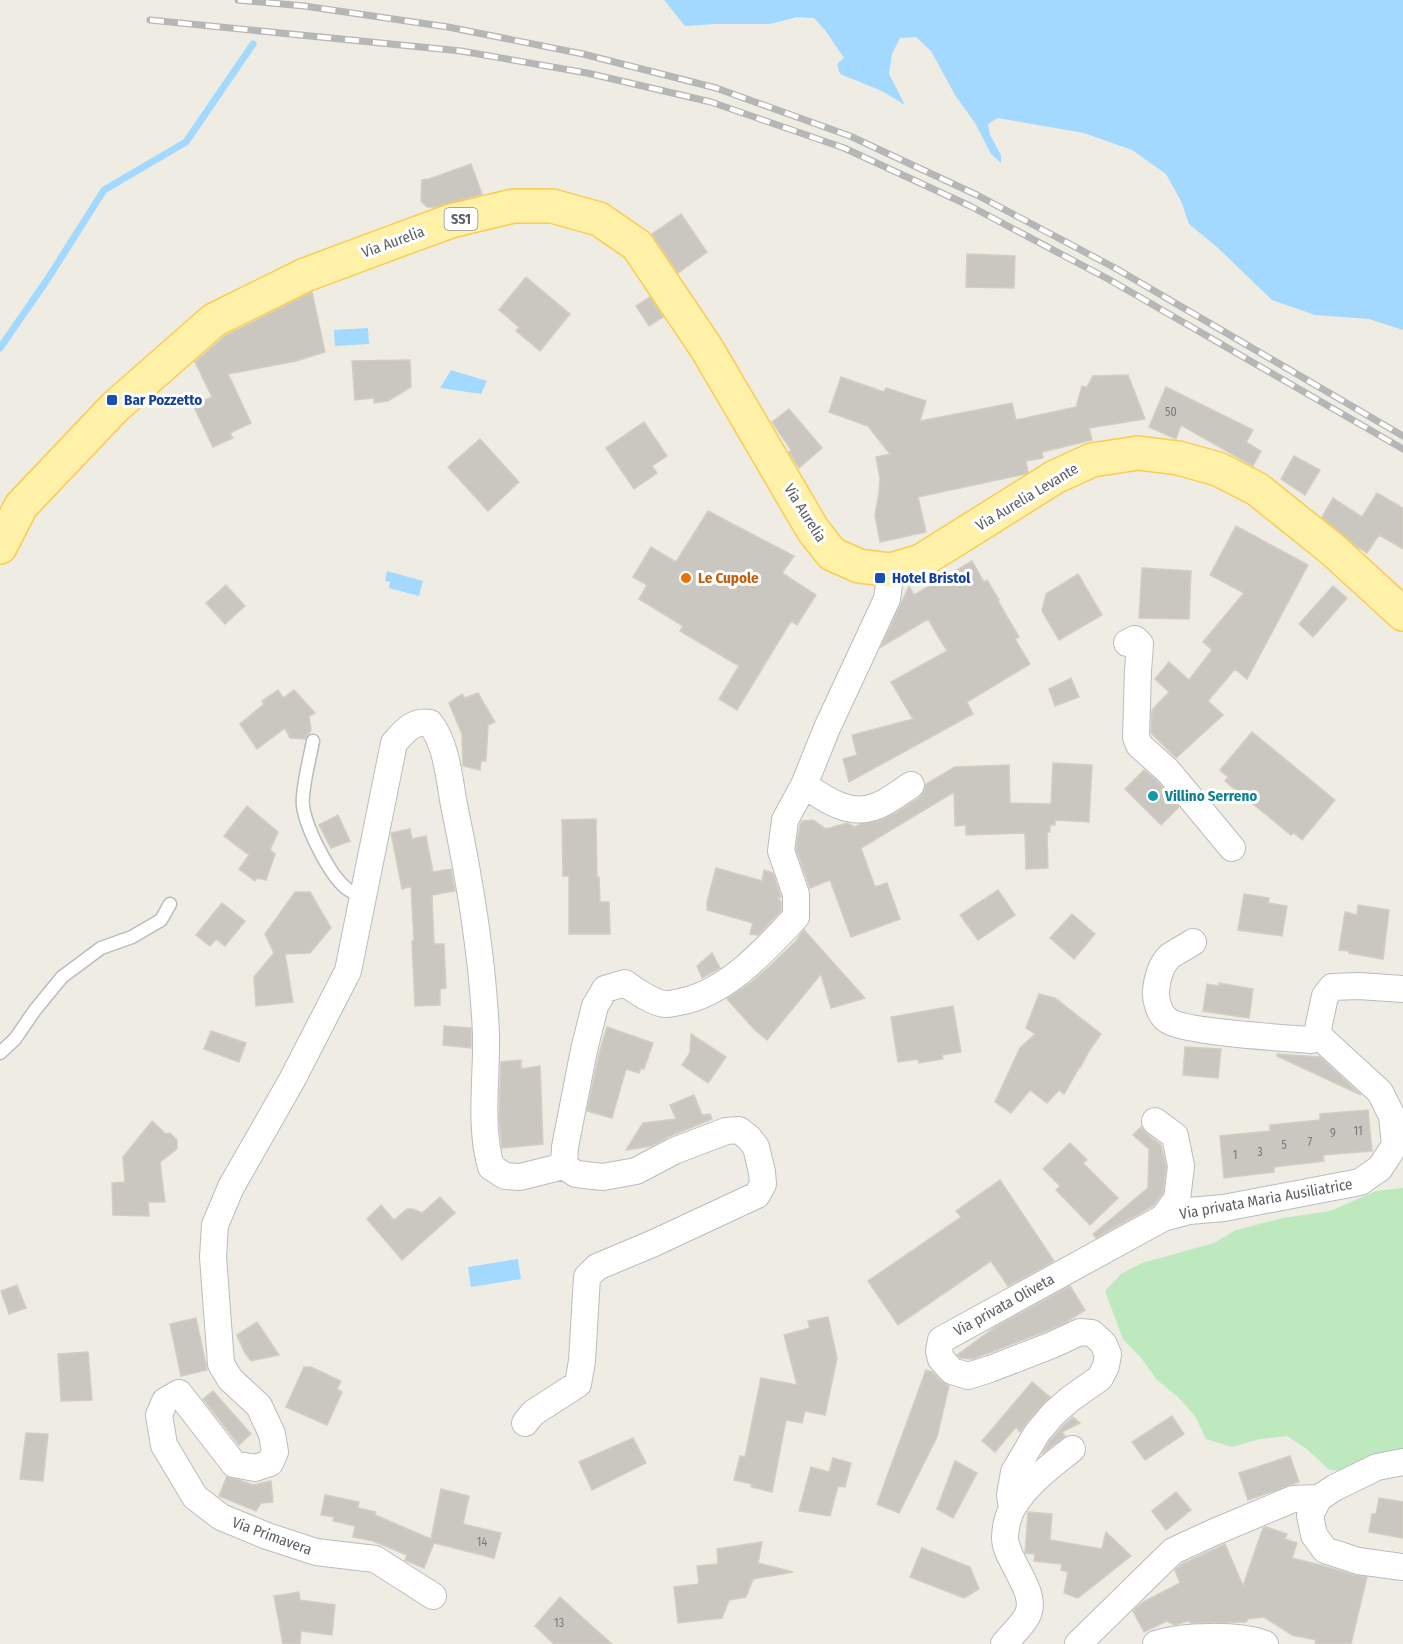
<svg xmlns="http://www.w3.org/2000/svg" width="1403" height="1644" font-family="'Fira Sans Condensed',sans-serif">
<rect width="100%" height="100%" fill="#efede3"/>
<path fill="#bee9be" d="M1403,1188V1452L1354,1474L1328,1469L1308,1450L1287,1436L1260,1439L1232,1447L1206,1439L1195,1416L1178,1397L1157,1380L1142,1359L1123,1339L1105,1291L1121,1274L1142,1263L1214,1243L1236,1230L1283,1218L1330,1211L1376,1191Z"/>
<path fill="#a3d8ff" d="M664,0H1403V330L1369,319L1315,315L1272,300L1218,248L1189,224L1181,201L1166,174L1132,150L1084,133L998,118L988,124L990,135L1001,155V163L991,154L975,123L955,95L931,51L916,37L900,38L892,54L889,74L905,105L882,91L840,74L837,64L844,58L825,30L814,18L797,17L770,24H716L685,26Z
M368,328L369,344L335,346L334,330Z
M451,370L487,381L481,394L440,388Z
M387,571L423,581L419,596L389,588L390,582L385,581Z
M518,1259L521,1279L471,1287L468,1267Z"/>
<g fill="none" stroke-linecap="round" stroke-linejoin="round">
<path stroke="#a3d8ff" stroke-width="7" d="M0,348L47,280L104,190L186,142L253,44"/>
</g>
<path fill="#cac7c0" stroke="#d4cec1" stroke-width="1.5" d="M471,164L482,194L436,207H427L421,201L422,180L429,179Z
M681,214L707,252L678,273L652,234Z
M967,254L1015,256L1014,288L966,287Z
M526,277L570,314L540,351L516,331L519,327L499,310Z
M312,292L325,352L296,361L228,374L251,423L230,433L233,438L213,447L193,405L212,397L195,362L225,336Z
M650,297L663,317L649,326L636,306Z
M410,360L411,387L388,401L374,403V398L355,400L352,361Z
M1128,375L1145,419L1089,428L1092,440L1042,452L1043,458L1026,461L1028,472L1025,474L918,497L926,532L880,542L875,515L879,493L880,478L876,457L890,454L868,426L829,412L841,377L884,392L886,388L926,401L920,421L1012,403L1016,420L1076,407L1082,386L1087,387L1093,376Z
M1166,387L1253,430L1246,442L1261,451L1253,466L1181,425L1176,439L1149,427Z
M789,409L822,448L799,468L789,452L791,450L772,422Z
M644,422L667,456L652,466L657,473L634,489L606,448Z
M480,439L519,482L488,511L448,467Z
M1294,456L1320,470L1305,495L1281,479Z
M1377,493L1403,508V549L1379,535L1367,553L1356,546L1322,517L1333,498L1362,517Z
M708,511L794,556L782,573L816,595L797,625L791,621L737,710L719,699L739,666L680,631L683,626L639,599L647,585L633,577L651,547L676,562Z
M1236,526L1308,565L1247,679L1235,669L1208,701L1223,715L1176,758L1151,733L1152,710L1169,692L1155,679L1169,662L1189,680L1212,650L1203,642L1244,593L1210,575Z
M972,561L984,582L987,580L999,600L998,601L1019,637L1015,639L1030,664L967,702L973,714L849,782L843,759L857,755L852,735L913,719L891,682L947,651L928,619L881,647L909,586L914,595Z
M1142,568L1191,571L1189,619L1139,618Z
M1078,574L1102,615L1059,640L1042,611L1046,594Z
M226,585L245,606L225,624L206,603Z
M1333,586L1347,598L1313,637L1299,624Z
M1071,678L1079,697L1055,706L1049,689Z
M278,690L283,698L294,690L315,713L309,716L311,730L305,739L290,738L285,728L257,749L240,724L264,704L262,701Z
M478,693L495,722L488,725L486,761H481L480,770L463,766L462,734L449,703L462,694L465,698Z
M1252,732L1335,800L1302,840L1294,833L1291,835L1225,781L1228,777L1220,770Z
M1053,763L1092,765L1089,822L1055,820V825H1050V832H1047L1048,868L1026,869L1025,833L966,835V825L955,826L954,792L861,848L875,887L887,883L900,919L851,937L830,880L810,888L796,849L800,825L802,821L813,820L826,829L847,823L855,827L860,824L879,821L896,813L919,798L924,792L926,784L955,767L1009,765L1010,803L1051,804Z
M1144,770L1157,781L1179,807L1161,825L1125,789Z
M247,806L278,832L270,850L275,854L266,880L257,878L255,881L239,869L249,855L224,836Z
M338,815L350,841L331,848L319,825Z
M596,819L597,877H599L600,902H609L610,934H569V876H563L562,820Z
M410,829L412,839L426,836L433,872L451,869L455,891L432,895L434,944H444L446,988L440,989V1005L415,1006L412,941H414L411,886L402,889L391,833Z
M716,868L762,881L764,870L773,873L781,897L778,898L781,902V911L758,935L750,934L753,923L707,910V902Z
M998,890L1015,915L978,940L960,915Z
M295,892H310L331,928L310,953L285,954L293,1002L256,1006L254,977L274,953L265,934Z
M1244,894L1269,898L1268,903L1287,906L1282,936L1238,930Z
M222,903L245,921L225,946L216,939L210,946L196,935Z
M1358,905L1389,910L1383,959L1349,953V951L1339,950L1345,912L1357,915Z
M1072,914L1095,934L1074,959L1050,938Z
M804,930L865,998L831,1008L821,974L767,1040L754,1029L727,999L753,981L768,968L795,942Z
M712,953L720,968L702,978L697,966Z
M1219,983L1253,989L1249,1018L1203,1011L1207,984L1219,986Z
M1039,994L1055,998L1101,1034L1089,1051L1080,1068H1079L1064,1094L1059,1090L1047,1103L1030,1090L1011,1113L995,1102L1020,1048L1035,1034L1026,1028Z
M953,1006L961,1052L942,1055L943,1059L919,1063L918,1059L898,1062L891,1017Z
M444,1026L471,1028V1048L443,1045Z
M607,1027L653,1043L644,1069L641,1068L639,1073L626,1069L612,1118L587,1111L599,1054Z
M211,1031L246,1043L239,1062L204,1049Z
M691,1034L726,1057L708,1083L682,1065L690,1053Z
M1185,1047L1221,1049L1218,1078L1183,1075Z
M1277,1054L1320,1057L1361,1095L1277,1056Z
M521,1060V1069L540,1066L543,1144L502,1148L499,1118L501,1062Z
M694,1095L702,1115L710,1114L712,1119L668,1137L651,1146L626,1150L643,1123L676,1119L670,1105Z
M1368,1110L1372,1151L1323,1155L1324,1161L1274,1167V1172L1224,1178L1220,1136L1270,1131V1125L1320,1120V1114Z
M152,1121L166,1134L170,1133L177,1140V1149L160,1162L165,1202H148L149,1216L113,1215L112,1183L125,1182L123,1157Z
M1141,1127L1146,1133L1161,1145L1166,1167L1163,1193L1153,1206L1096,1238L1093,1234L1148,1188L1149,1149L1133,1135Z
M1070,1143L1087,1160L1083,1163L1118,1198L1090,1225L1056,1190L1060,1186L1043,1169Z
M1000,1180L1054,1261L1008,1286L991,1261L898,1325L868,1281L961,1217L956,1211Z
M440,1197L455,1213L402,1260L367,1219L381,1205L394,1220L407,1209H413L422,1213Z
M17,1285L26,1308L9,1314L1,1291Z
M1070,1286L1085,1310L1065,1323L1046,1331L973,1359L961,1358L957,1355L994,1328Z
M828,1317L837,1358L825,1415L805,1411L802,1423L786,1420L772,1492L751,1487L752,1484L734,1480L740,1456L745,1457L761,1378L797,1385L784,1335L810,1328L808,1321Z
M196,1318L207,1370L181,1376L170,1324Z
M257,1322L279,1355L251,1361L245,1353L237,1335Z
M88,1352L92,1400L61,1401L58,1354Z
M304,1367H311L341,1381L337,1389L342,1392L327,1425L286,1407Z
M926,1370L932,1372L941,1381L949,1386L937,1437L899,1513L877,1504Z
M1032,1382L1050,1397L1026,1423L1020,1432L1016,1427L995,1452L982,1441Z
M213,1391L251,1434L239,1445L203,1399Z
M1172,1416L1184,1434L1145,1460L1132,1442Z
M1073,1417L1080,1423L1062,1432L1065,1436L1042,1454L1049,1442L1064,1425Z
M26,1433L48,1434L43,1481L20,1479Z
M633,1438L646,1463L592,1490L579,1462Z
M1290,1456L1299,1482L1248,1500L1239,1473Z
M833,1458L851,1463L845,1487L838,1486L830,1516L799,1511L811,1467L829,1472Z
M955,1461L977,1473L953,1518L937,1509Z
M227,1476L253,1485L271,1481L273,1502L261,1503L256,1511L219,1496Z
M441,1489L469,1496L463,1524L501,1533L494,1558L434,1543L424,1568L405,1560L407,1555L373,1541L353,1537L355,1526L333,1521L334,1517L321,1515L325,1495L359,1502L358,1508L376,1512L375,1515L431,1539Z
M1176,1492L1191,1510L1166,1530L1152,1511Z
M1379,1498L1403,1502V1538L1369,1532L1372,1514H1376Z
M1028,1512L1052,1514L1050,1540L1102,1549L1106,1532L1131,1556L1078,1598L1064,1593L1068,1572L1061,1570L1062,1564L1034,1561L1035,1554L1025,1553Z
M1266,1527L1287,1534L1285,1539L1297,1543L1292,1558L1324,1566L1353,1575L1367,1577L1351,1644H1315L1316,1640L1292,1635L1264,1617L1248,1619L1246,1622L1191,1623L1189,1621L1174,1625L1167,1621L1144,1632L1133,1611L1143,1602L1180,1583L1175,1570L1182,1564L1225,1544L1243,1586L1263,1528Z
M762,1542L758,1563L793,1572L753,1579L746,1597L729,1600L722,1618L678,1623L674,1587L699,1584L697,1566L718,1564L717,1549Z
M922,1548L970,1567L979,1589L964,1598L910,1577Z
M299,1592L300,1600L335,1605L332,1635L301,1631L300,1644H283L274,1596Z
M560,1597L584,1619L612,1644H554L535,1626Z"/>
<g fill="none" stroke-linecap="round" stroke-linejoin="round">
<g stroke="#b8bcc0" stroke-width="15">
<path id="service" d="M313,741C310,757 301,791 303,806C306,828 329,874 346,888C350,892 357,894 362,896
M0,1053L15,1039L35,1010L62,977L101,948L132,937L161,920L170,904"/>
</g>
<g stroke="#b8bcc0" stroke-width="28">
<path id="minor" d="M1127,643L1135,639L1140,644L1138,671L1136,737L1139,745L1168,771L1232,848
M804,785C825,799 848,816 874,807C887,803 900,792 911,785
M1193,942C1186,947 1177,951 1170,956C1161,964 1157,979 1156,990C1155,999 1159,1013 1166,1019C1179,1032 1286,1038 1311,1040L1320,1037
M1163,1218L1189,1211L1224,1208L1360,1182L1380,1168L1395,1145L1392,1116L1380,1092L1320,1037L1318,1029L1325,996L1332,987L1359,986L1403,989
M525,1423L533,1413L578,1384L582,1361L587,1277L597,1267L654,1243L757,1195L763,1184L762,1172L756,1147L749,1138L739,1130L726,1131L674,1151L636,1171L603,1177L576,1174L564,1166L565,1147L584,1050L595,1006L605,989L625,983C634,990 655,1004 666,1004C670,1004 675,1003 679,1002C726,994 765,950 796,917V894L781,851L785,820L804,785L827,728L887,599L891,570
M1403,1462L1377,1467L1334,1488L1319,1498L1310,1515L1314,1535L1325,1550L1358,1561L1403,1567
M1012,1508L1010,1495L1014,1472L1037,1433L1053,1414L1070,1399L1100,1378L1106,1366L1108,1354L1103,1343L1092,1333L1080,1332L1052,1345L990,1369L968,1376L952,1371L941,1359L939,1351L941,1340L1163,1218L1177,1199L1181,1166L1175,1136L1155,1121
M433,1596L375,1559L316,1552L267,1536L221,1517L195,1497L164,1445L159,1415L165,1401L179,1393L234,1464L255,1468L270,1463L275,1452L272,1434L259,1406L230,1379L221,1364L213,1257L215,1225L231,1187L292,1080L348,971L394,743C405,731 413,720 430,723C447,745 449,778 454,805C470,881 483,958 486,1035C487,1079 479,1125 491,1167L505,1176L520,1177L564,1166
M1004,1644C1011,1635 1022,1626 1027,1616C1040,1593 1005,1560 1005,1538C1005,1529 1008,1515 1013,1507C1027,1483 1051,1466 1072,1449
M1078,1644L1173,1551L1212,1533L1293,1499L1319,1498
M1156,1644C1182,1635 1240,1634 1265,1644"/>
</g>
<g stroke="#fccb4f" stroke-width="36">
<path id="primary" d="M0,547L21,506L115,407L214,320L305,275L407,237L451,221L513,206H552L599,219L637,245L707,349L813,530L832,554L859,566L891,570L921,561L1055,477L1092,460L1138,453L1178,458L1218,469L1257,489L1332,549L1403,614"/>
</g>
<use href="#service" stroke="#fff" stroke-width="12"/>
<use href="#minor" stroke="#fff" stroke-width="26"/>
<use href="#primary" stroke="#fff1a8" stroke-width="33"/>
<g stroke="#b5b6b6" stroke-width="7">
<path id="rail" d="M238,0L304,6L448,27L583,54L716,88L850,136L977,195L1115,268L1403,436
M150,20L461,51L587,73L711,102L844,148L970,206L1110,280L1403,449"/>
</g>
<use href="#rail" stroke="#fff" stroke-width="4.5" stroke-dasharray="14" stroke-linecap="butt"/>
</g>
<g fill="#1a4fb4" stroke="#fff" stroke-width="2">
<rect x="106" y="394" width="12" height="12" rx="3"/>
<rect x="874" y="572" width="12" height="12" rx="3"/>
</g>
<circle fill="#e8710a" stroke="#fff" stroke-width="2" cx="686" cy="578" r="6"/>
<circle fill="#0f9aa8" stroke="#fff" stroke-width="2" cx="1153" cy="796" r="6"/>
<g text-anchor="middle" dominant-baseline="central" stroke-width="6" stroke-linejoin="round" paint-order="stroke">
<g font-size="12" fill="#777a7c">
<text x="1171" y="412">50</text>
<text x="1358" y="1131">11</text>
<text x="1333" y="1133">9</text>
<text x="1310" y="1142">7</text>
<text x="1284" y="1145">5</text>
<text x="1260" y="1152">3</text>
<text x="1235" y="1155">1</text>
<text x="482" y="1542">14</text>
<text x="559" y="1623">13</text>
</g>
<rect fill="#fff" stroke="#8c9093" stroke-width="1.5" x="444.5" y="208" width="33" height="22" rx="4.5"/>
<g font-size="14" font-weight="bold" fill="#5b6065">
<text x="461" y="219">SS1</text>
</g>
<g font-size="15" fill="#5b6065" stroke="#fff">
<text transform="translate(393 242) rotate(-20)">Via Aurelia</text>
<text transform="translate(1027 497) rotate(-31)">Via Aurelia Levante</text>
<text transform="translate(805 513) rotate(58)">Via Aurelia</text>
<text transform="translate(1266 1199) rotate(-10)">Via privata Maria Ausiliatrice</text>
<text transform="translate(1004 1305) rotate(-29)">Via privata Oliveta</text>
<text transform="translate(272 1536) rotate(20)">Via Primavera</text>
</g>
<g font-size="15" font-weight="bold" fill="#164399" stroke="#fff" text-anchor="start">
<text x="124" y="400">Bar Pozzetto</text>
<text x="892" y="578">Hotel Bristol</text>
</g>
<g font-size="15" font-weight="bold" fill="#c56008" stroke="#fff" text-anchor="start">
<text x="698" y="578">Le Cupole</text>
</g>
<g font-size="15" font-weight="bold" fill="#0d838f" stroke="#fff" text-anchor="start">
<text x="1165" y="796">Villino Serreno</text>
</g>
</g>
</svg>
